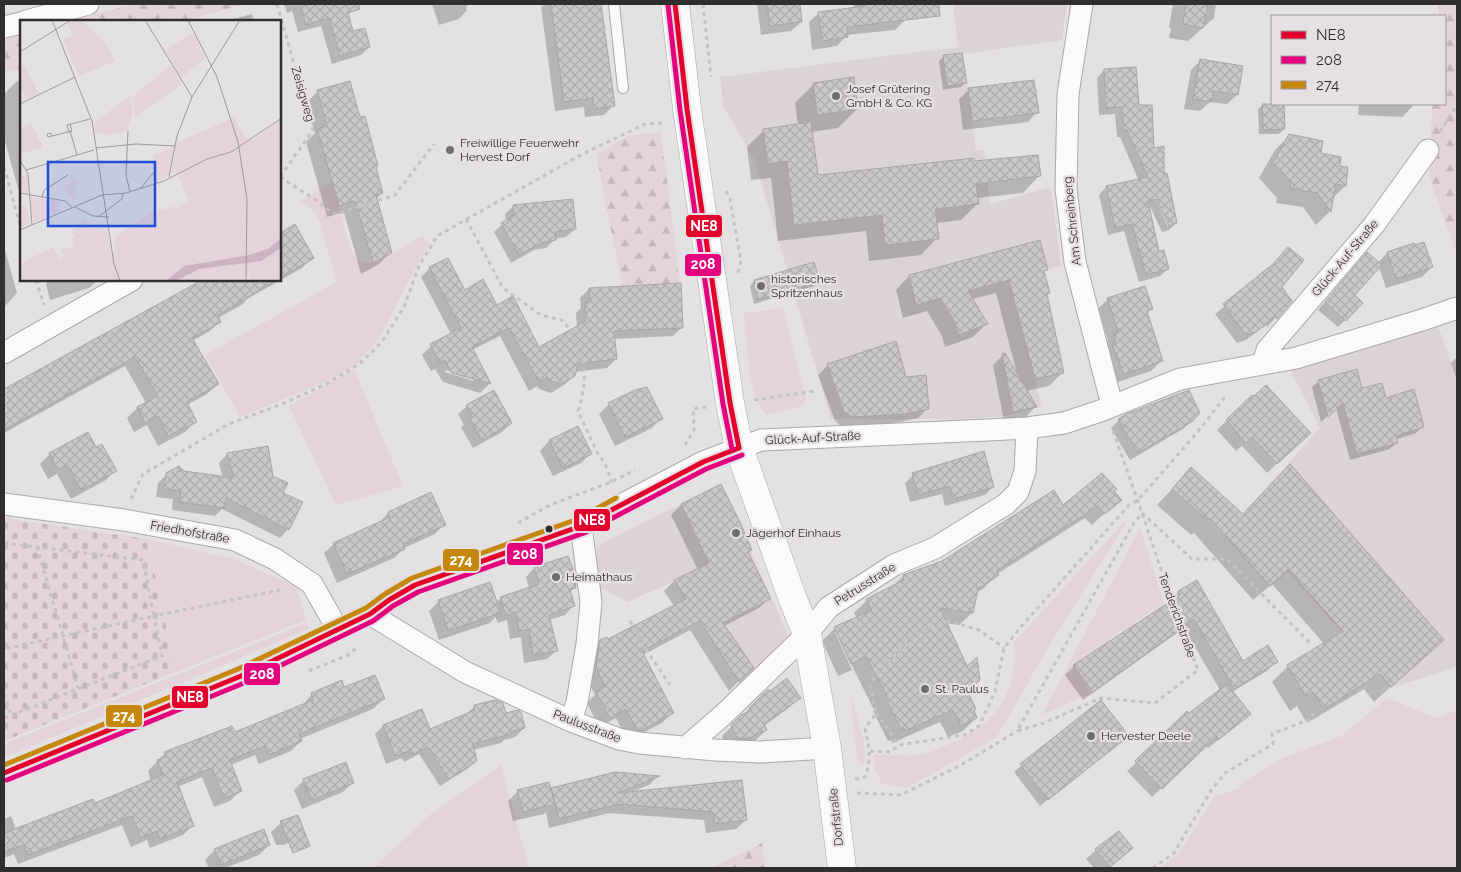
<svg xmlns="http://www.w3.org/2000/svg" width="1461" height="872" font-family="Raleway,sans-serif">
<defs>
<pattern id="forest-firs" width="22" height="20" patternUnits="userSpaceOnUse" patternTransform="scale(1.25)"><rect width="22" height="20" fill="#e5d3dc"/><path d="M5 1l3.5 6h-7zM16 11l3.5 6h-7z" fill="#c5b5bd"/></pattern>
<pattern id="cemetery-stones" width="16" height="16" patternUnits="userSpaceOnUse" patternTransform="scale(1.25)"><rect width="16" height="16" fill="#e5d3dc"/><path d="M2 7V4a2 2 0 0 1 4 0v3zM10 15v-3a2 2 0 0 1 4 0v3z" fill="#c5b5bd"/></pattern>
<pattern id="building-cross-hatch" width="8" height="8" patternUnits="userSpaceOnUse" patternTransform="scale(1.25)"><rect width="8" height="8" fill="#c9c7c9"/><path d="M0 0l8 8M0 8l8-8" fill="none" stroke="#adabad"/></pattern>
</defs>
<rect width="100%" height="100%" fill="#e4e1e3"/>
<path fill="#dbd3d8" d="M953,4H1067L1062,40L963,54L976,151L984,150L990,204L1051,187L1061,266L1009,280L1042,406L1001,417L948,419H831L755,161L723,105L720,77L958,47Z
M1438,326L1457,380V667L1391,688L1288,572L1270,587L1224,535L1320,428L1289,367Z
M715,487L724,490L790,640L743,687L674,581L628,602L597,586V546Z"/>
<path fill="#e5d3dc" d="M332,182L351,250C355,256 357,261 365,263C377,265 410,243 422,236L429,243L378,340L353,367L328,381L240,417L205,355L337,282L319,220C314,210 309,205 299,202Z
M783,308L806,399L802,406L767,415C747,396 747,341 744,313Z
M354,369L403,486L336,505L289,406Z
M1124,522L1126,523L1049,646L997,737L907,788L882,784L875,769L874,754C888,754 903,756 917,755C928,754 939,748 950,744C995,724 1019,693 1014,642Z
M1140,528L1164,603L1072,664L1091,693L1042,715Z
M147,539L233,559L294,585L300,598L306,620L176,672Z
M306,623L309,629L4,758V744Z
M850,693L864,741L865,765H860L857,756Z
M1387,698L1436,718L1457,710V868H1159L1178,854L1215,796L1238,789L1242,783L1283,758L1341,736Z
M501,765L529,868H374L427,817Z"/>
<path fill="url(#forest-firs)" d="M133,4H245L184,21H70Z
M1439,4H1457V255L1429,176L1432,104H1445V16H1438Z
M21,35V68L4,73V40Z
M661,132L680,285L623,289L596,154L630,135Z
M762,843L765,868H708H711Z"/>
<path fill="url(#cemetery-stones)" d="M4,518L147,539L176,672L4,741Z"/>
<path fill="#0003" fill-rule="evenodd" d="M273,4H284L274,6Z
M284,4H344L352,33L369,47L361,55L332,64L321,26L298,32L292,11L287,13Z
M432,4H469L466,7L467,10L459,19L439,25Z
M545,4H600L613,106L604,115L585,117L584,107L555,111L541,7Z
M757,4H798L801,22L791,31L761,35Z
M854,4H903L905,20L895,30L847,35L837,46L812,50L809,22L819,13L854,9Z
M1173,4H1216L1214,18L1188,41L1169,38L1171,28L1169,27Z
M252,14L254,21H226Z
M943,57L965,83L961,87L943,90L939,61Z
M1201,60L1237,95L1227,104L1210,102L1200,111L1184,109L1191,70Z
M1104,70L1138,107L1162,174L1176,223L1169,230L1162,232L1148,202H1147L1158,253L1168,269L1160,276L1139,282L1124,231L1108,235L1099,195L1106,187L1139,181L1120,137H1117L1115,114L1099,115L1097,78ZM1156,193L1168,220V227L1154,194Z
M21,80V199L4,138V94L16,82Z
M814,84L857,109L838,128L811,132L817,176L973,163L1039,176L1023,193L977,198V204L961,220L936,223L937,238L921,255L869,261L866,231L778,241L771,178L751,180L747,147L764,130L798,126L795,103Z
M969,90L1037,112L1028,122L963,130L959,99Z
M318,91L375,168L382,193L376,199L391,252L379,264L361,274L344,212L327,217L306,142L315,133L306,103Z
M1359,104H1412V107L1402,117L1358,115Z
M1263,105L1284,129L1279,134H1259L1258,109Z
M1289,136L1338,167L1345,186L1332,199L1330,211L1316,225L1303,207L1276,203L1277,198L1259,178L1275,150Z
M514,206L575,229L566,237L555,239L546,248L534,250L511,263L494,232L506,221L505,214Z
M280,234L312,258L302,268L247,299L243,304L218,318L220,321L210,331L192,341L218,384L207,394L187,405L195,422L185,432L158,446L147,425L134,432L127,418L137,408L146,403L125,366L4,433V391L202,281L280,280Z
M1039,241L1046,269L1043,273L1048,293L1046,295L1063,372L1049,386L1026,391L1035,407L1026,417L1004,421L993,365L1003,355L1017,374L996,293L972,299L986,324L973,337L945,347L942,336L927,311L903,318L896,290L909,276Z
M1413,245L1432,267L1422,277L1386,288L1379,267L1353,295L1345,320L1338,327L1318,310L1360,261L1378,263L1387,253Z
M4,246L17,293L4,307Z
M1288,248L1280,287L1291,301L1267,327L1266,325L1246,340L1237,343L1215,314L1270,268Z
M813,264L819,282L814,286L754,304L750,286L754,281Z
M430,268L464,292L497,306L539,348L577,327L576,313L581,308L580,298L589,289L682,327L673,336L614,339L616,359L607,368L575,372L574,376L564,385L551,393L539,389L537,386L529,391L500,336L472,350L489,384L480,393L443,382L435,369L431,371L422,355L431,346L451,334L421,277ZM446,370L474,378V381L445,372Z
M49,280H98L89,288L50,300L46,284Z
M1108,299L1151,309L1146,314L1161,361L1151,371L1115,383L1104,344L1108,340L1098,309Z
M1457,357V380L1451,363Z
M828,365L905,378L928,408L918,418L895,423L842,427L835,421L818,375Z
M1319,381L1361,390L1385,400L1423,426L1416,433L1395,440L1396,443L1390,449L1350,460L1336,408L1321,422L1312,387Z
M1252,396L1299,442L1267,473L1242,446L1236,451L1217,430Z
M609,404L661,418L652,428L615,446L599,414Z
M467,406L511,423L502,432L473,448L461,427L464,425L458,414Z
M1119,420H1192L1183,429L1130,460L1111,428Z
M577,427L590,454L581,463L553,476L540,451L549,441Z
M87,433L96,449L115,470L106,480L71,499L57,474L48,479L40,464L50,454Z
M267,448L272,477L282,493L288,529L280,538L222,509L215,516L172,510L173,499L156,497L158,483L167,474L183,472L223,478L219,463L227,454Z
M1191,469L1242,515L1442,640L1374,702L1364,689L1307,723L1297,706L1290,711L1272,682L1288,666L1324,644L1272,584L1253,600L1194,533L1191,535L1157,505Z
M913,475L993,487L985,495L945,506L942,494L910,502L905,483Z
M720,485L751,550L747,554L769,598L759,608L724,626L752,668L729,691L690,630L643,655L672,713L662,723L629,740L627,739L616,718L599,727L587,703L595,695L586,678L590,652L601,641L607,640L674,606L664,591L674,581L698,570L671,515L681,505Z
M1113,491L1120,499L1092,525L1085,518L997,574L984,588L976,593L972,613L959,625L945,623L976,718L963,731L948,737L940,722L892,743L891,740L888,741L873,711L874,710L854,670L838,632H835L852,670L838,676L822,641L835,628L857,618L854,613L867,600L891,588L903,576L943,562L1063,507Z
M388,513L444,524L435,534L404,548L394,558L337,583L324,553L334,544L379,523Z
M568,557L575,587L569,593L573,606L565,615L549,620L556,651L547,659L524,663L521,637L510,639L507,620L498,623L495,617L490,623L439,640L429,611L439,601L496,603L501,598L529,588L526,577L534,568Z
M1197,582L1243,663L1276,661L1267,671L1232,692L1240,723L1208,748L1206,745L1152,797L1127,771L1187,713L1189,715L1220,690L1184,628L1083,700L1065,675L1074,666L1170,603L1169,602L1178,592Z
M344,688L383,699L373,709L300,739L301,741L291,751L259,764L255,755L231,765L240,791L230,801L214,807L202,777L177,787L193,825L183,835L150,848L147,840L131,847L122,825L18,864L14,854L4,858V819L11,816L16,829L94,804L151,781L148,771L165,753L232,727L234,733L302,706L312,694Z
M768,690L770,692L799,697L790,707L764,726L766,730L756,740L736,748H727L722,736Z
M1100,702L1120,742L1040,806L1014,772Z
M475,706L505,714L524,728L515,737L504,740L501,743L473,750L476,760L467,769L440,786L419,754L404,762L402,758L386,764L375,734L383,726L429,730L466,714Z
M657,777L649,785L631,792L741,781L746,820L736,829L706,833L704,820L609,813L549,828L546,812L544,814L513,821L508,801L518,791H550L552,789Z
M304,780L353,782L343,792L302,809L294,790Z
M281,823L293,841L283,845H276L271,832Z
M269,845L259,855L225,868H209L205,860L215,850Z
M1131,848L1109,868H1094L1086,859L1096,850Z"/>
<path fill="url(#building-cross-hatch)" stroke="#a8a6a7" d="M300,4H359L360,9L348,13L353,31L365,28L370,47L340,56L329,18L306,25Z
M551,4H601L615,106L594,109L593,98L564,102Z
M767,4H800L802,22L770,26Z
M864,4H939L940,16L847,27L848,37L822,41L818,12L865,6Z
M1186,4H1208L1203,28L1183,24Z
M962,53L967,83L947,86L943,55Z
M1200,59L1243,66L1238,95L1213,91L1211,102L1193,99Z
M1136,67L1139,105H1152L1154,148L1164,146V173H1167L1177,223L1169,226L1157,199L1148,201L1159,251L1164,250L1169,269L1146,275L1132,224L1115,228L1106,186L1148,177L1127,130H1124L1122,107L1106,108L1104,69Z
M854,77L858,109L817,115L813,83Z
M1034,80L1039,113L972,121L968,88Z
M350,81L360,117L365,116L378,166L376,167L383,193L376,195L392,253L373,263L355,201L339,206L317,129L327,126L317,90Z
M1262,104H1284L1285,129L1263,130Z
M811,122L818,175L974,158V161L1038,155L1041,176L976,184L979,204L935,209L939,239L885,245L882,215L794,225L787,161L768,164L763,129Z
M1289,134L1323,141L1321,153L1341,157L1340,166L1348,167L1346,186L1336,184L1331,212L1317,193L1290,188L1291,183L1273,163Z
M573,199L576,229L555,232L556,240L544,242L519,255L501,223L514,215L513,205Z
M295,224L314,258L280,278V233Z
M1040,240L1048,270L1044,271L1050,293L1047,294L1064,373L1035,379L1009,280L968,291L988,324L958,335L955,322L940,298L916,305L909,275Z
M1424,242L1433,267L1396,279L1387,252L1414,243L1415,245Z
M1288,247L1304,260L1282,287L1292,301L1277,319L1275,317L1256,332L1246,335L1223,304L1273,264Z
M1367,252L1382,265L1355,295L1363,303L1346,321L1325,302Z
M448,258L465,290L483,279L497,305L513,296L539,347L586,321L585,303L590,302L589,288L681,283L683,328L614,331L617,359L578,364L575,376L561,384L548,380L547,378L539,382L509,328L472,347L491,384L452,373L445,360L440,363L430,344L461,328L429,267Z
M814,262L820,282L758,300L754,280Z
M202,280H276L218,315L221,322L192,338L219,384L187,402L197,422L168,436L158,416L145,423L137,407L158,396L135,357L4,430V389Z
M1145,286L1153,309L1147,311L1163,361L1124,374L1112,344L1116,342L1113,333L1118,332L1107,298Z
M896,341L906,377L926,375L929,409L906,414L853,417L844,412L827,364Z
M1005,353L1037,407L1013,412L1002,354Z
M1357,369L1362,388L1382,383L1386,398L1414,389L1424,427L1396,436L1398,443L1357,454L1343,403L1328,417L1318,380Z
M1266,385L1311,433L1277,464L1252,437L1246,443L1226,420L1252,395L1254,396Z
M647,387L663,419L625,437L608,403L635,390Z
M494,390L512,423L482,440L469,418L472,416L466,405Z
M1189,390L1200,413L1193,421L1138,453L1118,419L1127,414Z
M578,426L592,454L563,468L549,440Z
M88,432L96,447L102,444L117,471L81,490L67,465L58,470L49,453Z
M268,446L273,476L288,483L283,493L303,502L289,530L226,498L224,508L179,502L181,491L164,489L166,473L179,466L184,471L234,478L227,453Z
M984,451L994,487L953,499L950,486L918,495L912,473Z
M1290,464L1444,640L1391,687L1380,674L1324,709L1313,692L1306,696L1287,665L1343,631L1288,569L1270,586L1210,518L1208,520L1172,489L1191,467L1243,514Z
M1102,473L1117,489L1114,491L1122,500L1105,514L1098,506L996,571L999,575L978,589L973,613L940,608L967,666L977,657L980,680L968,692L976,709L974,710L977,718L961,726L953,710L905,731L904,728L901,729L885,697L887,696L866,657L851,664L834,627L872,610L866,599L904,580L903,575L942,561L1054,490L1063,505Z
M721,484L740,522L752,550L748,552L771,599L723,623L754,668L739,682L700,621L642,651L674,713L640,731L637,730L626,709L610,718L596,692L605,687L596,667L600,640L607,637L608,639L686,599L674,580L709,563L681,504Z
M431,492L446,525L403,544L405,549L347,574L333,543L390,517L388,512Z
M568,556L575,574L576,588L570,590L575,606L549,615L558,651L533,655L529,629L519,631L516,612L506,616L500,597L539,584L534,567Z
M1197,580L1243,661L1268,645L1278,662L1234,689L1194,619L1093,692L1073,665L1180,595L1178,591Z
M490,582L501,613L448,631L438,600Z
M375,675L385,699L299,734L302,741L269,755L265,746L230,760L242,791L224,798L212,768L177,782L194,826L160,839L157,831L141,838L132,816L28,855L24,845L4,852V833L93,799L95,803L163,775L157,760L167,756L164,752L232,726L235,732L313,700L311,693L342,680L344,687Z
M787,678L801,698L764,724L767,730L747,739L737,738L731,725L741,715L750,711L749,708L768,689L770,691Z
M1227,684L1251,714L1218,740L1216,737L1162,789L1135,761L1187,711L1189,713Z
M495,700L503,703L506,713L518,710L521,712L525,728L510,732L511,734L473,744L477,761L449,779L428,747L413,755L411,750L395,756L383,725L422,709L430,729L475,710L474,705Z
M1101,700L1129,736L1048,800L1020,764Z
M346,762L354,783L312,800L303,779Z
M615,772L660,776L618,793L742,780L747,820L715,824L713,812L620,804L559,819L551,788Z
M549,782L555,804L523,812L517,790Z
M298,815L310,846L293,853L280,821Z
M264,829L270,845L221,865L214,849Z
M1119,831L1133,848L1110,867L1095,849Z"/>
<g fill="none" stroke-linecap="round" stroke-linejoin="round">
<g stroke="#aaa8a9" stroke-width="12">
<path id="lane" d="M614,4L623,88"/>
</g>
<g stroke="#aaa8a9" stroke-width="23">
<path id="street" d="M1082,4L1068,94L1066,189L1075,262L1112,405
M26,21L88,4
M4,27L21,23
M4,353L132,280
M1263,364L1267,350L1374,225L1428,150
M4,504L124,520L235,540L275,559L312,584L338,630
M370,614L465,672L571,721L619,739L639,743L715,750L760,752L827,748
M571,721L577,702L587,644L591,602L581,526
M685,748L723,715L807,634L829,607L894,565L935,548L1006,504L1018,492L1025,471L1027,428
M4,773L241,676L370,614L389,600L415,585L551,537L581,526L703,462L761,440L988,430L1027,428L1064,423L1103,410L1180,379L1296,358L1422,320L1457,308"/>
</g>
<g stroke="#aaa8a9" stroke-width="29">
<path id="secondary" d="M675,4L687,109L730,403L739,448L792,597L807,634L827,748L842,868"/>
</g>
<path stroke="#c3c3c3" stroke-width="3" stroke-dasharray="4 4" stroke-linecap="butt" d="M277,4L313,130L280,177
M703,4L711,77
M1440,132L1457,105
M4,167L21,228
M280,177L319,202L330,212L337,214L395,195L434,144
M726,191L730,199L741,261L738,273
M466,219L503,288L541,315L564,321C585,354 590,372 578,411L597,452L608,469L611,483
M36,280L44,305
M754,400L815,391
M1113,431L1142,513L1175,611L1198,670L1155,703L1101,698L1044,723L1017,731L1134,523L1142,513L1192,559H1227L1310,643
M685,445L694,430L693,409L706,407
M131,499L143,474L229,424L287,402L328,383L359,364L381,343L404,307L419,266L437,236L577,157L645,124L665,123
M518,523L550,505L611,482L635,470
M4,543L143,560L154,616L4,649
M37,547L78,688
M630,621L649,654L670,685
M309,671L348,655L359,646
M4,694L11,715
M876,713L899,745
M4,718L162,656L154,616L280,590
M870,751L890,752L899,745L964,735L979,726L995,692L1004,648L1020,628L1129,505L1138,500L1147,490L1201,428L1227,394
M855,779L865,777C872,759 869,748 865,729L876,713L870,685L882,667L922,631L949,621L979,630L1004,648
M857,793L901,795L961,765L1017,731
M1153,868L1174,853L1210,792L1225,773L1273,744L1272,734L1313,718V712"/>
<use href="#lane" stroke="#fbfafb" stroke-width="10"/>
<use href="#street" stroke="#fbfafb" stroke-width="21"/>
<use href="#secondary" stroke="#fbfafb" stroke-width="28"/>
<g stroke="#e5e0e3" stroke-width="9">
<path id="bus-1" d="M675,4L687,109L730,403L739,448
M4,773L241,676L370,614L389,600L415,585L581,526L703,462L739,448"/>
</g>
<g stroke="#e5e0e3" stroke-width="9">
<path id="bus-2" d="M668,5L680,110L723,404L732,449
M7,780L244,683L373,621L393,606L418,592L584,533L706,469L742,455"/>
</g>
<g stroke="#e5e0e3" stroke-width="9">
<path id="bus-3" d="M4,765L238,669L366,608L385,594L412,578L578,519L616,498"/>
</g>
<use href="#bus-1" stroke="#e4002b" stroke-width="5"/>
<use href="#bus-2" stroke="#e5007d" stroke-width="5"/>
<use href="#bus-3" stroke="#c5880c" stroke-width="5"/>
</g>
<g fill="#6f6d6e" stroke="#e5e0e3" stroke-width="2">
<circle cx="836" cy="96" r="5"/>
<circle cx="450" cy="150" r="5"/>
<circle cx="761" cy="286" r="5"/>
<circle cx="736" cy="533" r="5"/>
<circle cx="556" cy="577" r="5"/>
<circle cx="925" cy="689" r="5"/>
<circle cx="1091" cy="736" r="5"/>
</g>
<circle fill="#302e2f" stroke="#e5e0e3" stroke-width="2" cx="549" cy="529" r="4.5"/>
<g text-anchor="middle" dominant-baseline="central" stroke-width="4.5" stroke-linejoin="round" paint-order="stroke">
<g font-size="12" fill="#302e2f" stroke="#e5e0e3" text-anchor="start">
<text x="846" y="89">Josef Grütering<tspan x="846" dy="14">GmbH &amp; Co. KG</tspan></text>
<text x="460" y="143">Freiwillige Feuerwehr<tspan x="460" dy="14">Hervest Dorf</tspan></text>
<text x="771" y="279">historisches<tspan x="771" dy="14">Spritzenhaus</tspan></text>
<text x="746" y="533">Jägerhof Einhaus</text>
<text x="566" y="577">Heimathaus</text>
<text x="935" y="689">St. Paulus</text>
<text x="1101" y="736">Hervester Deele</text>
</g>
<g font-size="12" fill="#302e2f" stroke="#e5e0e3">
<text transform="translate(303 94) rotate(74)">Zeisigweg</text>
<text transform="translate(1072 221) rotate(-96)">Am Schreinberg</text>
<text transform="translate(1345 258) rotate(-50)">Glück-Auf-Straße</text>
<text transform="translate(813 438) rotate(-3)">Glück-Auf-Straße</text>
<text transform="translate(190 532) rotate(10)">Friedhofstraße</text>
<text transform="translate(865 584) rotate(-32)">Petrusstraße</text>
<text transform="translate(1177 615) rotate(70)">Tenderichstraße</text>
<text transform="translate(587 726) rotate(21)">Paulusstraße</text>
<text transform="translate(836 817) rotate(-96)">Dorfstraße</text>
</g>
</g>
<g transform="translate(20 20)">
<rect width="261" height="261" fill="#e4e1e3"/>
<path d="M4,45L19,73L6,80L0,68V48ZM11,103L23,128L0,134V109ZM52,155L54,161L59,160L54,169L57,177L52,179L43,168L52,162L50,157ZM156,186L152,191L157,194L126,221L95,233V216L130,193ZM65,198L70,217L88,211L91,233L62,252L0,261V244L33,227L40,239L44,236L41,230L54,227L51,219L55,218L51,211Z" fill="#e5d3dc"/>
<path d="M173,12L185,38L161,58L145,30ZM151,45L162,64L115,97L113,76ZM111,75L113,93L107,111L83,116V113H76L74,103ZM215,97L225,118L232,121L261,99L262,208L249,218L121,261H61V241L92,234L108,225L112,227L126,221L185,180L156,194L152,191L168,180L158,154H152L156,123ZM154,126L151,153L136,163L133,155L134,133H141ZM7,154L8,162L9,175L0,172V156ZM0,184L8,188L10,203L0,208ZM84,204L86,211L70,217L67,208ZM225,243L224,261H156Z" fill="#e5d3dc"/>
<path d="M11,177L38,181L41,191L13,202Z" fill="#e5d3dc"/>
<path d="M261,129V260L230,261L229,255L222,261H213L211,255H202L187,256L180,261H104L97,238L117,229L157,190L220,154L226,190L223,193L224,220L233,222L227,150ZM90,239L97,261H0V256L19,250Z" fill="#e5d3dc"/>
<path d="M53,0H63L85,22L95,41L59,56L43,19L53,15L47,4Z" fill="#e5d3dc"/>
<path d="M261,218V228L241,241L179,249L156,261H146L164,246L229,235L248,229Z" fill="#ccb3c0"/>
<path fill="none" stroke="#9c999b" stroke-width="1" d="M32,0L72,101L94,244L100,261M125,0L172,77M168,0L197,57L218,122L227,179L226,261M0,32L51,0M0,84L55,57M50,111L57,135M108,111L106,156L110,171M49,112L47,105L70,99M32,116L28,117L27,114L31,113L32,116L52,111L50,104M76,128L116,124L155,126M0,140L8,154L12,205M6,150L74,130M149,157L157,116L172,77L220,0M121,168L133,153M0,173L45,181L53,188M22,178L24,170L48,155M55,187L73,196L89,197M78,197L102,179L103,173M0,210L82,175L106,173L144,161L187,139L211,132L262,98"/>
<path fill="#1d4ed8" fill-opacity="0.15" stroke="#1d4ed8" stroke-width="2.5" d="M28,142H135V206H28Z"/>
<rect width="261" height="261" fill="none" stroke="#302e2f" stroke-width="2.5"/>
</g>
<g stroke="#e5e0e3" stroke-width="2">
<rect x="685" y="214" width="38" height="24" rx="5" fill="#e4002b"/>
<rect x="684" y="253" width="38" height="24" rx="5" fill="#e5007d"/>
<rect x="573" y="508" width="38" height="24" rx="5" fill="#e4002b"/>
<rect x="506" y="542" width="38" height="24" rx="5" fill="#e5007d"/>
<rect x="442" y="548" width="38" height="24" rx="5" fill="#c5880c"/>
<rect x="243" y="662" width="38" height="24" rx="5" fill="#e5007d"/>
<rect x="171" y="685" width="38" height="24" rx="5" fill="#e4002b"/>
<rect x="105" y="704" width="38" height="24" rx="5" fill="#c5880c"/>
</g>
<g font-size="14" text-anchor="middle" font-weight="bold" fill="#fff">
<text x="704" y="231">NE8</text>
<text x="703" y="269">208</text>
<text x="592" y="525">NE8</text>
<text x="525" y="559">208</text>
<text x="461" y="565">274</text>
<text x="262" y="679">208</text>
<text x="190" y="702">NE8</text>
<text x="124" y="721">274</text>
</g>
<rect width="1461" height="872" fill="none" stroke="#302e2f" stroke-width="10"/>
<rect x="1271" y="15" width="175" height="90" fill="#e5e0e3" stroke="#9d999b"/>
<rect x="1281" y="31" width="25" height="8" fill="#e4002b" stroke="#9d999b"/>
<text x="1316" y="40" font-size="15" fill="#302e2f">NE8</text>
<rect x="1281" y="56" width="25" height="8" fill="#e5007d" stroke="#9d999b"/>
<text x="1316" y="65" font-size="15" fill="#302e2f">208</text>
<rect x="1281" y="81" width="25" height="8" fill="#c5880c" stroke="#9d999b"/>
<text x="1316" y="90" font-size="15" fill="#302e2f">274</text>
</svg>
